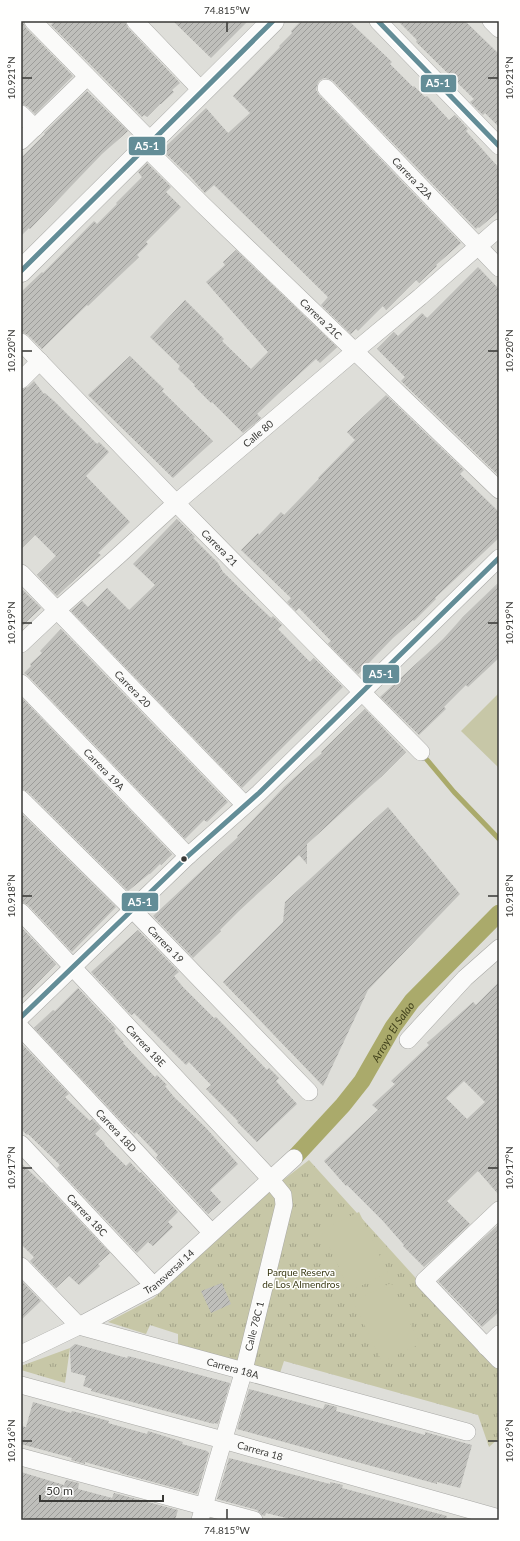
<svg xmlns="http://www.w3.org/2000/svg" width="520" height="1541" font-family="Lato,sans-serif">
<defs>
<pattern id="grass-tufts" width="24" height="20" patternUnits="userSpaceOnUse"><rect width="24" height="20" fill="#c7c7a7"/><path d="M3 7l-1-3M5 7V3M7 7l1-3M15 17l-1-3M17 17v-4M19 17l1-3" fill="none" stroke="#a3a389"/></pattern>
<pattern id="building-hatch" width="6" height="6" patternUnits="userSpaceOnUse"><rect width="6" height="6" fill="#bfbfbb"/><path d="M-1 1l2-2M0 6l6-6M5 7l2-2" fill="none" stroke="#9c9c99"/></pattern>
</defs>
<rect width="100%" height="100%" fill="#deded9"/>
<path fill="url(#grass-tufts)" d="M309,1160L423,1286L499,1368V1438L489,1447L478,1415L284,1361L280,1373L178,1344V1334L150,1325L146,1334L108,1322L154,1298L269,1191Z
M70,1348L65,1383L21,1370V1366Z"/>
<path fill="#c7c7a7" d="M499,693V768L461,731Z
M359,1212L388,1273L350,1291L321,1230Z
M391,1283L420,1344L382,1362L353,1301Z"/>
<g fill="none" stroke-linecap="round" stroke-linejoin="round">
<path stroke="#aaaa6b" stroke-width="5" d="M423,755L454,792L499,839"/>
<path stroke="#aaaa6b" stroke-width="17" id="s1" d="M294,1158L343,1105L362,1081L393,1027L412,1001L499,913"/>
</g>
<path fill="url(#building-hatch)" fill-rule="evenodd" d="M21,21H23L26,28L73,76L35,114L28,107L21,104Z
M55,21H125L128,28L180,83L172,90L174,92L161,104H160L147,117L144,115L142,117L51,25Z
M173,21H248L211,58Z
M301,21H349L392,62L390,64L413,87L414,86L425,97L427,96L449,120L455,115L468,129L466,131L499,168V211L479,228L478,227L476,229L333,81L329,79L324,78L319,81L317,85L316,90L319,95L461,243L436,265L437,266L419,283L416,280L386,310L383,306L358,331L356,329L351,334L321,305L328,297L214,185L205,193L186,172V173L162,150L206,108L228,133L250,113L233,96L280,47L279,46L292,33L291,31Z
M398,21H465L499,54V127L485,113L483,115L470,102L474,99L416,42L417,40Z
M87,91L128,131L102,154L30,229L29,228L21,236V158L45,134L44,133Z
M147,163L171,187L166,192L181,207L146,242L148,244L137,255L139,257L88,306L87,305L42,349L28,335L21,332V292L42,272L43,273L94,221L97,224L117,204L116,203L142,177L138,172Z
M236,250L337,347L320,363L316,359L284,388L257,414L261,418L243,433L212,402L211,403L194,386L195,385L178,369L180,366L150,337L185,300L224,339L222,341L251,369L268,352L206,282L225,265L223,262Z
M478,267L499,289V476L401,381L405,377L377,349L394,332L398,336L422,313L427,318Z
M130,356L164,389L162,391L213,441L173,478L88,395Z
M34,381L44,394L45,393L55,402L97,444L99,442L109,452L86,476L130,522L98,553L101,555L57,596L37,575L56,556L35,535L21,549V390L28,387Z
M386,395L464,470L460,474L499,512V538L435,598L436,599L414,621L413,620L393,638L358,674L328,644L331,641L299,608L296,611L287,602L291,598L241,550L258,533L259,535L281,512L284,515L319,479L318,478L355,440L347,432Z
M177,519L195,537L193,538L218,563L223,572L271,618L273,616L282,625L278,629L310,662L314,658L343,687L242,788L71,611L82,601L88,607L107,588L129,610L155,585L133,564Z
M499,582V658L468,687L466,685L444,707L446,709L419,735L380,697L443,639L463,617Z
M23,590L41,608L21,627V592Z
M61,629L228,802L207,822L204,820L185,839L28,676L24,673L31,666L30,664L42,653L40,651Z
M21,697L172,854L161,865L160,864L150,874H149L128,891L28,792L21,789Z
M365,709L406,752L381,777L307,844V864L299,855L239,911L220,930L221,931L193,958L153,916L238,837L237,836L245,828L284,787L322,753L321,752Z
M388,807L460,894L368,990L323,1086L223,982L283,922L285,902Z
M21,813L116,907L72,952L28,905L21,902Z
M21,927L56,964L21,1000Z
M138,930L179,972L174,976L183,987L214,1018L216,1017L267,1070L269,1068L279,1078L276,1081L297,1104L257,1142L237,1122L238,1121L206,1089L211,1085L189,1062L186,1065L134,1013L132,1015L130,1014L91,972Z
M499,982V1195L478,1171L447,1201L470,1224L424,1267L403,1246L404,1245L382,1220L347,1185L346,1186L324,1161L378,1110L372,1105L395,1084L391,1081L429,1045L427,1043L473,1002L476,1005ZM464,1081L485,1102L467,1119L446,1098Z
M78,988L116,1029L114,1031L124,1042L123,1043L155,1077L157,1075L167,1085L165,1086L174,1097L206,1128L238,1164L210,1190L221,1202L208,1214L156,1158L158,1155L136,1132L135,1134L123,1123L34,1028L53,1010L55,1011Z
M21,1043L69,1094L65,1097L90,1121L92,1119L101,1128L95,1134L105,1143L104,1144L126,1166L130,1162L140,1173L141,1172L178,1212L168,1222L173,1227L153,1246L148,1242L137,1253L57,1168L60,1165L28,1134L27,1135L21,1129Z
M21,1163L42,1183L43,1182L110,1253L98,1264L100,1266L79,1285L69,1276L56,1288L30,1261L34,1257L21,1244Z
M499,1224V1312L482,1327L438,1281Z
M21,1280L41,1301L21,1320Z
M222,1283L231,1304L211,1313L201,1291Z
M75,1344L127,1358L128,1356L230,1383L218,1424L214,1423V1424L91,1391L92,1389L83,1386L86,1376L71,1372L70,1348Z
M249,1389L323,1409L325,1404L337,1407L336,1411L425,1435V1432L472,1445L460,1488L437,1482V1484L237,1429Z
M33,1402L71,1413L72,1411L109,1421L108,1423L147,1434L148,1431L183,1442L182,1444L207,1451L209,1453L197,1494L120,1473V1472L85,1462V1464L71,1460L72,1458L21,1444V1426L26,1427Z
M229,1458L330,1484V1482L343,1485L342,1488L447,1516L446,1520H294L266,1513L265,1516L262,1515L257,1510L217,1499Z
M21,1472L64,1485L66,1480L79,1483L78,1489L112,1498L114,1493L178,1510L175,1520H32L21,1517Z"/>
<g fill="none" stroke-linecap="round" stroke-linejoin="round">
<g stroke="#a8a8a5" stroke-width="18">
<g id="minor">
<path d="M33,21L151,141"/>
<path d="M135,21L202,91"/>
<path d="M378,21L499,146"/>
<path d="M491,21L499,29"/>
<path id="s2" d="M326,88L499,268"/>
<path d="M21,114L35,128"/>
<path d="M21,141L87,77"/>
<path id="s3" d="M145,147L203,205L499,490"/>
<path id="s4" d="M21,342L176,503L421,752"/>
<path d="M21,380L40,361"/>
<path id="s5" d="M21,573L245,805"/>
<path id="s6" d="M21,644L57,610L118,556L176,503L355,351L420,297L499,228"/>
<path id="s7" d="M21,683L188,856"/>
<path id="s8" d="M21,799L132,909L309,1092"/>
<path id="s9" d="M21,912L265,1173L283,1195L284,1205L244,1370L200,1520"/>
<path d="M21,1017L188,856L259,793L499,558"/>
<path id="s10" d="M21,1028L211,1232"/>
<path d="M408,1040L465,978L499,948"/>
<path id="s11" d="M21,1144L154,1286"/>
<path d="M499,1210L424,1281L499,1360"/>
<path id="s12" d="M21,1266L79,1326L467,1432"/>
<path d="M486,1347L499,1334"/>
<path id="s13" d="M21,1354L79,1326L154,1286L294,1158"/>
<path id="s14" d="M21,1385L223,1440L499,1518"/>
<path d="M21,1457L254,1520"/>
</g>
</g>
<g stroke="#a8a8a5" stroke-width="23">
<path id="tertiary" d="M21,271L273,21"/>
</g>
<use href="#minor" stroke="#fafaf9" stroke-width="17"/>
<use href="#tertiary" stroke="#fafaf9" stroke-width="22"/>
<g stroke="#fffffe" stroke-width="8">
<path id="bus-1" d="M378,21L499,146
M21,271L273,21
M21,1017L188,856L259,793L499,558"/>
</g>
<use href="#bus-1" stroke="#638d97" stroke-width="5"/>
</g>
<path fill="none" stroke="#393936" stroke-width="1.5" d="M227,22V32M22,78H32M488,78H498M22,351H32M488,351H498M22,623H32M488,623H498M22,896H32M488,896H498M22,1168H32M488,1168H498M22,1441H32M488,1441H498M227,1509V1519"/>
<circle fill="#393936" stroke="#fffffe" stroke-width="1.5" cx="184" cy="859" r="3.5"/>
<g text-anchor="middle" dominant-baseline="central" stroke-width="3" stroke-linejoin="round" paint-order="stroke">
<g font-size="10" fill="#393936" stroke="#fffffe">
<text stroke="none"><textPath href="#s2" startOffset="125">Carrera 22A</textPath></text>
<text stroke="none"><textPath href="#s3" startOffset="246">Carrera 21C</textPath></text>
<text stroke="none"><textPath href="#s6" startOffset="317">Calle 80</textPath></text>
<text stroke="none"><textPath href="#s4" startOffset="286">Carrera 21</textPath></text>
<text stroke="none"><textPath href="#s5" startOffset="161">Carrera 20</textPath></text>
<text stroke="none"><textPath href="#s7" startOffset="120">Carrera 19A</textPath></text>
<text stroke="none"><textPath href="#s8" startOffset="205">Carrera 19</textPath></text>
<text stroke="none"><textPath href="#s9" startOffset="183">Carrera 18E</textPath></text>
<text stroke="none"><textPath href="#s10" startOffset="140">Carrera 18D</textPath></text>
<text stroke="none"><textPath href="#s11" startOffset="97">Carrera 18C</textPath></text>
<text stroke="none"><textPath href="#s13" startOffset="170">Transversal 14</textPath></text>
<text transform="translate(254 1326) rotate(-76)">Calle 78C 1</text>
<text stroke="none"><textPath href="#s12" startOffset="243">Carrera 18A</textPath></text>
<text stroke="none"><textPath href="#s14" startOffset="248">Carrera 18</textPath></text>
</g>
<g font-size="10" fill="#3b3b16" stroke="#fffffe">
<text x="301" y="1272">Parque Reserva<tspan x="301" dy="12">de Los Almendros</tspan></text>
</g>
<g font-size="11" font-style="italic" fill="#41411c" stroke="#fffffe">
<text stroke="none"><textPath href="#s1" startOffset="161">Arroyo El Salao</textPath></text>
</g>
</g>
<g stroke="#fffffe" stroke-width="1.5">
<rect x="420" y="74" width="37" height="19" rx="4" fill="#638d97"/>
<rect x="128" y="136" width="38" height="20" rx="4" fill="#638d97"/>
<rect x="362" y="664" width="38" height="20" rx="4" fill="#638d97"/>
<rect x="121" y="892" width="38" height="20" rx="4" fill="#638d97"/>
</g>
<g font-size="11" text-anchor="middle" font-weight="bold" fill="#fff">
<text x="438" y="87">A5-1</text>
<text x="147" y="150">A5-1</text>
<text x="381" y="678">A5-1</text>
<text x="140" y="906">A5-1</text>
</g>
<rect width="520" height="1541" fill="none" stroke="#fffffe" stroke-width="44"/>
<path d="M40 1495v6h123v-6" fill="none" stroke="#393936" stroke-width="2"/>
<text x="46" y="1495" font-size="12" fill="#393936" stroke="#fffffe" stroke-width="3" paint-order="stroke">50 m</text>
<rect x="22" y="22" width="476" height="1497" fill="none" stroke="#393936" stroke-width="1.5"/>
<g font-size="10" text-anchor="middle" fill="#393936">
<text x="227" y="14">74.815°W</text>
<text transform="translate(11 78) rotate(-90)" y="4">10.921°N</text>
<text transform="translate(509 78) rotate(-90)" y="4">10.921°N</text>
<text transform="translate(11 351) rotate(-90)" y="4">10.920°N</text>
<text transform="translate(509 351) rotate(-90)" y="4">10.920°N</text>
<text transform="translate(11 623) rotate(-90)" y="4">10.919°N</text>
<text transform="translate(509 623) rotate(-90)" y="4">10.919°N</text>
<text transform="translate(11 896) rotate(-90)" y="4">10.918°N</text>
<text transform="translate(509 896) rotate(-90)" y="4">10.918°N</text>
<text transform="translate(11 1168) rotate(-90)" y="4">10.917°N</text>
<text transform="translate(509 1168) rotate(-90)" y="4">10.917°N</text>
<text transform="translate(11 1441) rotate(-90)" y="4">10.916°N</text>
<text transform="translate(509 1441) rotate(-90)" y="4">10.916°N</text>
<text x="227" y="1534">74.815°W</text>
</g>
</svg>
